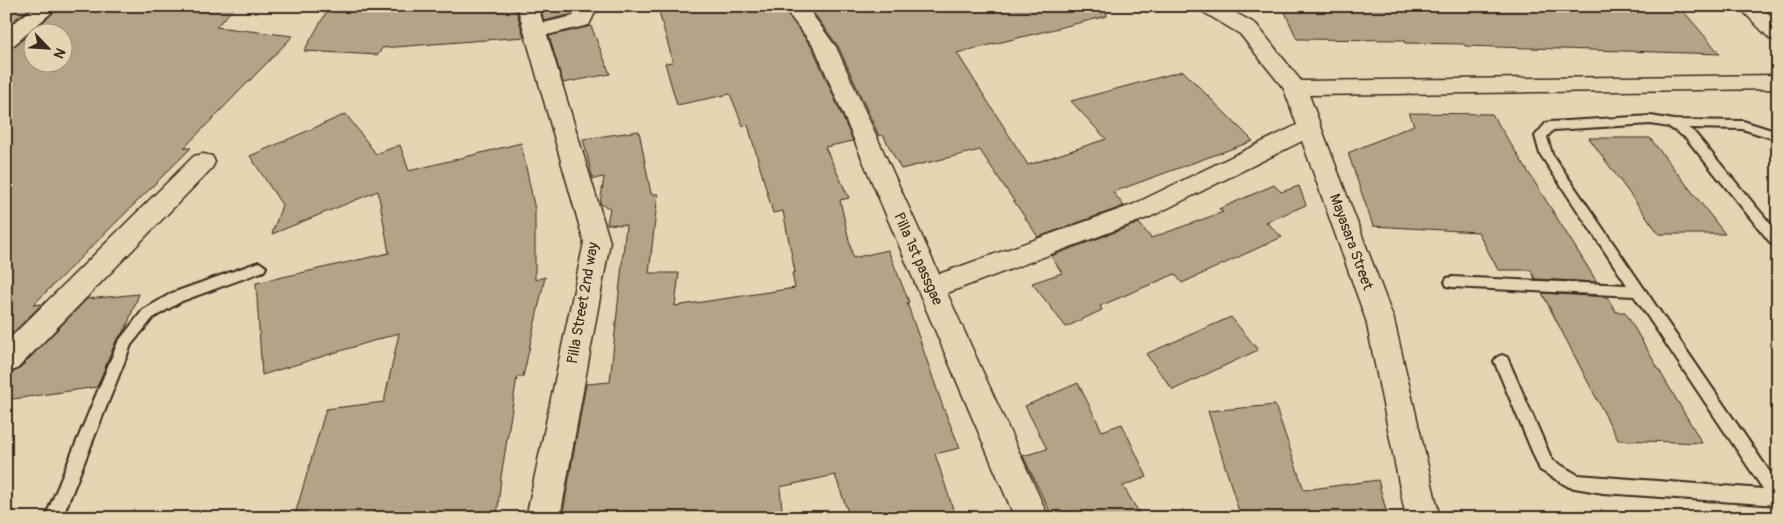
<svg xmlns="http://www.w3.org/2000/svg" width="1784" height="524" font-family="Pangolin,sans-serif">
<rect width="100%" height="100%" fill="#e6d5b2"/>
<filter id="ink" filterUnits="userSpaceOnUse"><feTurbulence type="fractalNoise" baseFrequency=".02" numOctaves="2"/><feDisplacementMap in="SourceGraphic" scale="10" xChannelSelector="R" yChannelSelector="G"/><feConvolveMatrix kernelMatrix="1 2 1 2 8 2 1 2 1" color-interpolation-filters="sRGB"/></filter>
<g filter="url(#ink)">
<path fill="#b4a386" stroke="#3b2a1e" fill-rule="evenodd" d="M6,6H33L6,26Z
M61,6H236L216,27L293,36L184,148H191L33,305L42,304L6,339V48L15,46ZM32,32H62V62H32Z
M330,6H515L524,37L382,48L378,55L304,51Z
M540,6H575L572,14L544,21Z
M714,6H771L774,12L785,10L813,49L853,141L825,147L849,198L840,200L853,258L888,250L909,302L907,303L943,407L960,448L935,454L956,518H850L835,475L780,487L782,510L746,518H562L586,384L610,382L626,225L607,224L610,208L600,204L604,177L593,179L583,139L639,131L651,194H658L649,273H679L675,306L795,288L792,273L795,272L783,211L773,213L748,125L743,126L730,94L677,105L665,63L673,62L659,12Z
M1105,6L1107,16L957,53L1028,165L1106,139L1071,101L1183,71L1253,141L1113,192L1124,206L1038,237L980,150L901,169L883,135L879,136L838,46L809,7Z
M1282,6H1679L1720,54L1465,46L1464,44L1405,43L1404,40L1297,39Z
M591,26L610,74L563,83L549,36Z
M1409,113L1492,114L1597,282L1535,279L1531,270H1498L1478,232L1373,226L1348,153L1414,125Z
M346,114L376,154L400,145L409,171L521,143L535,210V280L545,277L523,377H517L501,477L497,518H294L326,409L384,402L399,333L262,375L256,283L389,253L378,191L272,234L282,205L250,156Z
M1589,138H1650L1725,234H1659Z
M1274,185L1281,192L1299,186L1306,205L1266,222L1282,237L1182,283L1175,274L1100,306L1102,310L1066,327L1032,283L1062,273L1051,256L1139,223L1151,238L1223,212L1219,209Z
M1542,293L1607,297L1616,312H1625L1702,443L1618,440Z
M139,294L126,328L116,341L97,387L6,400V375L18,370L87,299Z
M1231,317L1258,350L1173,390L1146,354Z
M1078,383L1102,431L1122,424L1147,477L1123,486L1142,518H1053L1023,456L1047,449L1025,406Z
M1275,405L1304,490L1378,480L1388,518H1241L1208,411Z"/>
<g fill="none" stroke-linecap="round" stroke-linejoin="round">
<g stroke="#3b2a1e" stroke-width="4">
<path id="service" d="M1142,6H1166C1161,11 1147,11 1142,6Z
M1651,116L1674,120L1743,121L1778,132V140L1742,129L1688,128L1694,132L1778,233V248L1773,246L1686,138L1669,127L1651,124L1553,130L1547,137L1552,154L1778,484V505L1603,493L1569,487L1540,470L1494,361L1497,357L1502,355L1507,357L1552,460L1578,475L1763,489L1634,296L1452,287L1447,286L1445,282L1447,278L1452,277L1627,285L1540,154L1535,136L1546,123L1550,122Z
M259,262L266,267L264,271L182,301L153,318L131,345L62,518H45L118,342L143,310L172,293Z"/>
</g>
<g stroke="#3b2a1e" stroke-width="3">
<path id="minor" d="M36,6H59L14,45L6,46V29Z
M517,6H538L543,23L573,16L577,6H598L589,25L547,35L610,242L560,518H526L584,242Z
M785,6H806L836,47L939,274L1132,205L1297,125L1284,89L1240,34L1200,10L1197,6H1223L1256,24L1301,81L1778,75V89L1309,95L1394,320L1440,518H1406L1366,320L1302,141L1150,217L947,293L1049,518H1015L815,48L790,16Z
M1738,6H1760L1778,22V40L1770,39Z
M203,154L212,156L215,162L212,168L17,369L6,373V342L194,156Z"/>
</g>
<use href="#service" fill="#e6d5b2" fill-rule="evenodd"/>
<use href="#minor" fill="#e6d5b2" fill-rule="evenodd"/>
</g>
</g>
<g text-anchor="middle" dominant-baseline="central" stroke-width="4" stroke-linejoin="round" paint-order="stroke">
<g font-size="15" fill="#3b2a1e" stroke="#e6d5b2">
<text transform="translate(1351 242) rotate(70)">Mayasara Street</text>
<text transform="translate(918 259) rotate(66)">Pilla 1st passgae</text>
<text transform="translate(583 303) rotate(-80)">Pilla Street 2nd way</text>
</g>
</g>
<rect width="1784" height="524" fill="none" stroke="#e6d5b2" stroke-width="25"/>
<rect x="12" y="12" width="1759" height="499" fill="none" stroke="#3b2a1e" stroke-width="2" filter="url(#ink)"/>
<g transform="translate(48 48) rotate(115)"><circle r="24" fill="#e6d5b2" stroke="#a29177"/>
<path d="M0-4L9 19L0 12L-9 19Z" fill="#3b2a1e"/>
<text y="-8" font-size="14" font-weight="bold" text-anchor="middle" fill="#3b2a1e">N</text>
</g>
</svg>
